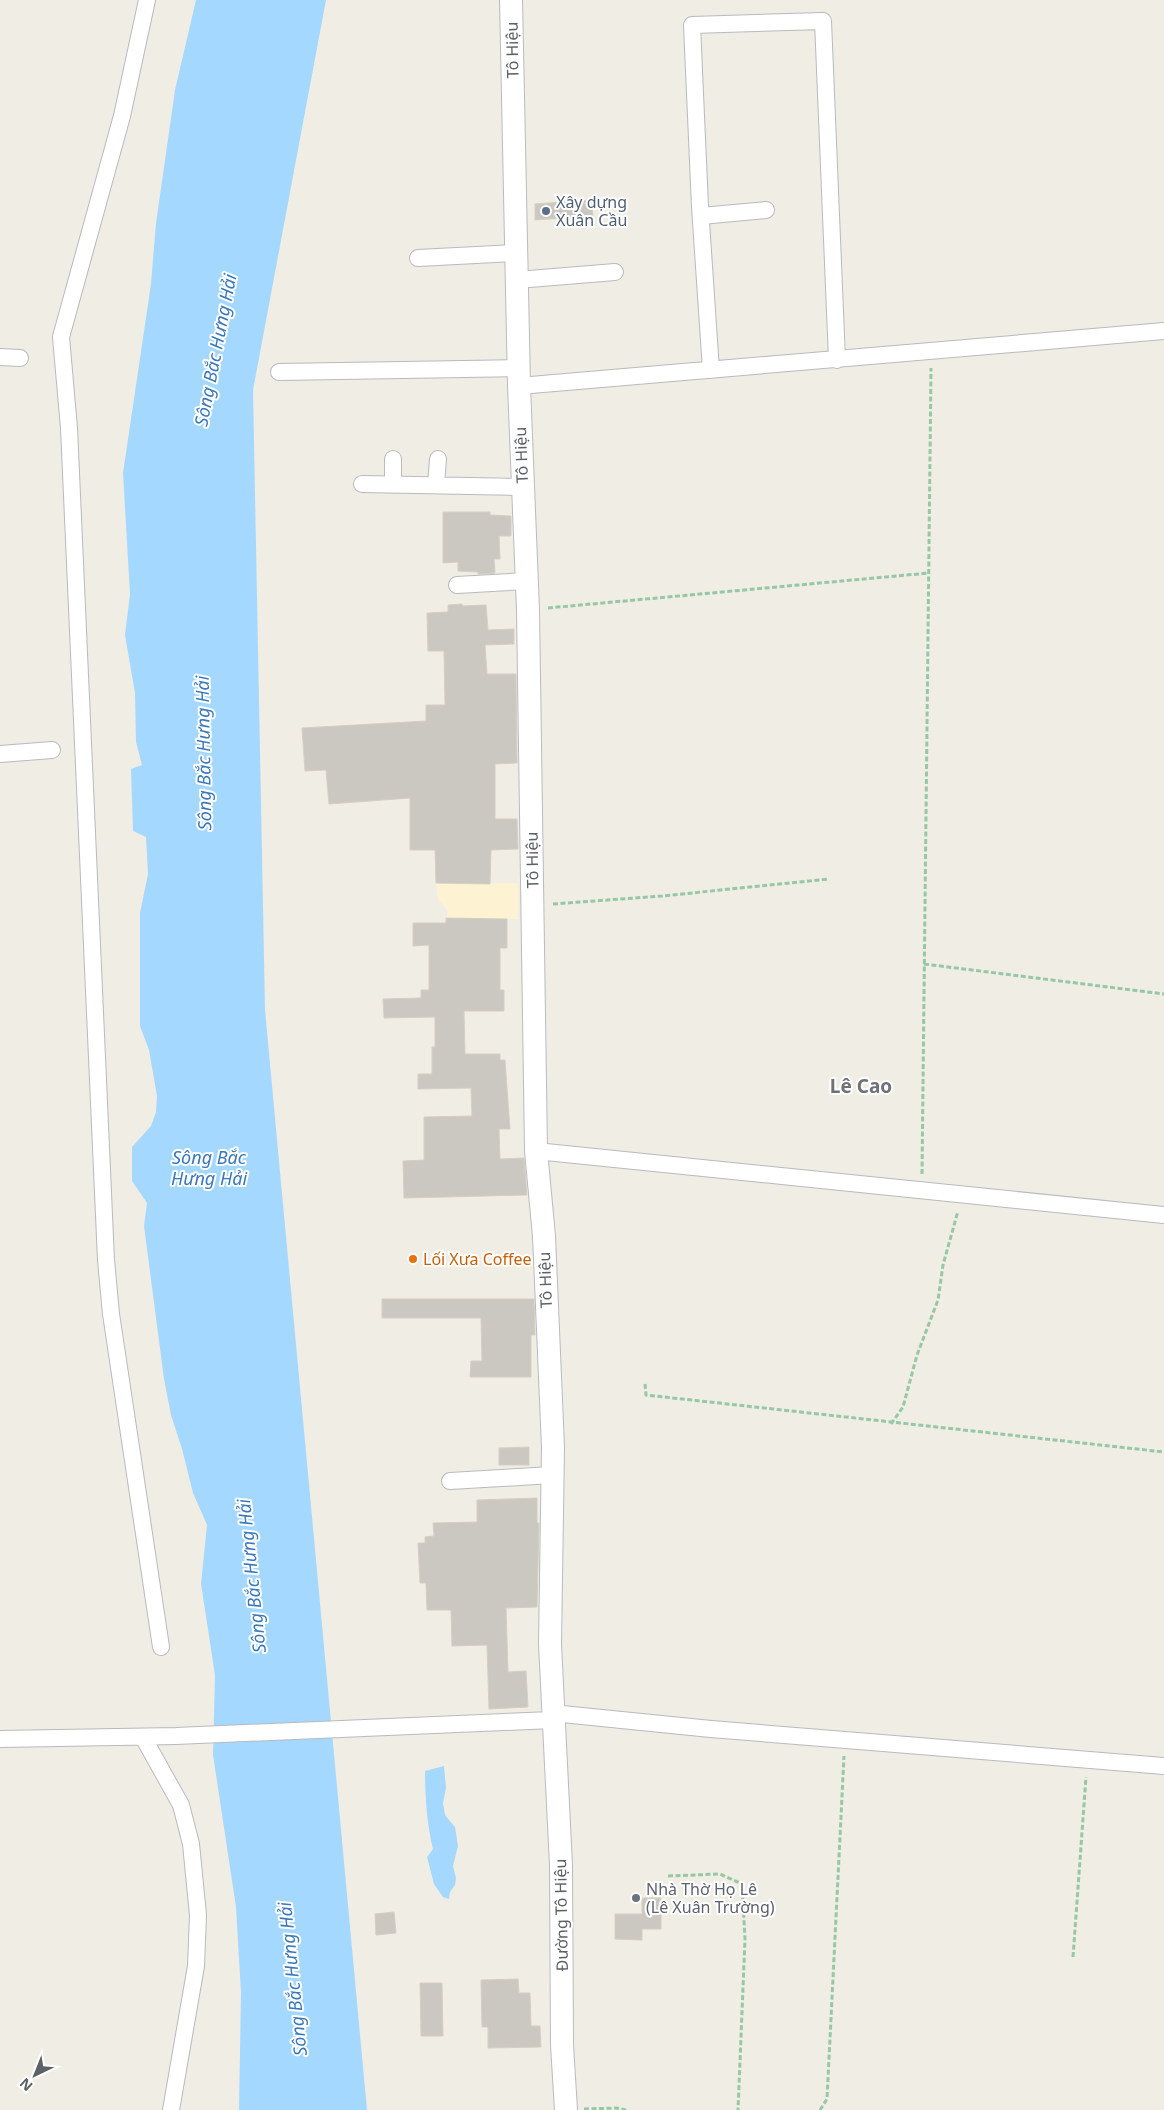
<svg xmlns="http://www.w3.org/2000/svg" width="1164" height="2110" font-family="'Noto Sans',sans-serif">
<rect width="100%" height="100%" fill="#f0ede4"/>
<path fill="#fdf3d2" d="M436,883H518V919L446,918L448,911L438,899Z"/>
<path fill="#a5d8ff" d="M196,0H326L253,390L265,1010L367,2110H239L241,1993L236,1907L213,1755L215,1675L201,1584L207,1525L193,1493L182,1449L171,1415L164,1379L144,1226L147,1203L132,1181V1147L151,1126L156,1112L157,1096L149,1050L140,1026V913L148,874L146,837L133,831L131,769L142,765L136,742L135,693L125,635L130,594L123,473L151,284L156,223L175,90Z
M444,1766L446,1788L443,1803L445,1815L455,1827L458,1846L453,1866L456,1878L455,1885L450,1892L449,1899L443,1897L434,1884L427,1857L433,1849C427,1824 425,1797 425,1771Z"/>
<path fill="#cbc8c1" stroke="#d5cfc2" d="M591,200L593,216L535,220V204Z
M443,512H490V515L511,516V536H499L500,559H494L495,573L478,574V572L458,571V562L443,563Z
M462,604V606L486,605L488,630L514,629V644L485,645L487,674H516L517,763L495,764V819H517L518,849L491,850L490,884L436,883L435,850H410V798L329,804L326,770L305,771L302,728L426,721V705H445L444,651H428L427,613L448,612V605Z
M446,918L507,919V948H500V990H504V1011H464L465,1054H500V1060H505L510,1129H499L500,1159L524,1158L527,1195L404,1198L403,1161L424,1160V1117L472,1116L471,1088L418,1089V1074H432V1047H435V1017L384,1018L383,999L421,998V990H429V945L413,946V923H446Z
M382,1299H534L535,1335H531V1377H470L471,1361H482L481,1318H382Z
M529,1447V1465H499V1448Z
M537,1498V1523H539L537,1607L506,1608L508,1672L526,1671L528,1707L489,1709L487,1645L452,1646L451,1610H427L426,1583H420L418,1543H425V1537L434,1536L433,1523L477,1522V1500Z
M642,1898H661V1929H642V1940L615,1939V1914H642Z
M394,1912L396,1933L376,1935L375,1914Z
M518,1979L519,1993H530L531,2026H540L541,2047L488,2048V2027H482L481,1980Z
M420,1983H442L443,2036H421Z"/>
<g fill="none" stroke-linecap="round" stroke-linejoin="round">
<g stroke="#b7babf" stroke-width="18">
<path id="minor" d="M147,0L122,116L61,337L69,428L106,1260L111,1314L161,1647
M701,216L766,210
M418,258L516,253
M517,280L615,272
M0,357L20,358
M711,370L700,207L692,25L823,21L837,360
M279,372L518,368
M519,386L1164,331
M362,484L523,487
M393,485V459
M436,485L438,459
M457,585L526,581
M0,754L52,750
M536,1151L1164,1215
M450,1481L553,1475
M552,1713L711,1729L1164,1766
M143,1737L181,1805L191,1844L198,1915L196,1966L171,2110
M0,1739L176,1736L552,1720"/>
</g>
<g stroke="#b8bbc1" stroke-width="24">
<path id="secondary" d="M511,0L519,386L528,610L536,1151L544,1236L553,1447L550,1644L561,1865L562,2045L566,2110"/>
</g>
<path stroke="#96c8a5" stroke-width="3" stroke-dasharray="5 2.5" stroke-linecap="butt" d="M548,608L929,573
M553,904L662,896L829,879
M924,964L1164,994
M922,1174L931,368
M645,1384L646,1395L1164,1452
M891,1424L903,1407L917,1355L938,1300L943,1265L958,1211
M668,1876L720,1874L742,1884L745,1939L738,2110
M1073,1957L1086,1777
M584,2109L616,2108L626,2110
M820,2110L827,2099L844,1756"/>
<use href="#minor" stroke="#fff" stroke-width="16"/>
<use href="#secondary" stroke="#fff" stroke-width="22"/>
</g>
<circle fill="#5c6f8a" stroke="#fff" stroke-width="2" cx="546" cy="211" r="5"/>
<circle fill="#e8710a" stroke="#fff" stroke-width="2" cx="413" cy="1259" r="5"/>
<circle fill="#6b7280" stroke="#fff" stroke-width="2" cx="636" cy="1898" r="5"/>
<g text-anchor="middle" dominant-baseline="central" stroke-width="4" stroke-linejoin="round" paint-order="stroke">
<g font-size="16" fill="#5c6166" stroke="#fff">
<text transform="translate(512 50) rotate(-91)">Tô Hiệu</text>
<text transform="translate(521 455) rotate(-92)">Tô Hiệu</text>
<text transform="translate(532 860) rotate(-91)">Tô Hiệu</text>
<text transform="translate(545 1280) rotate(-92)">Tô Hiệu</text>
<text transform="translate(561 1915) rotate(-91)">Đường Tô Hiệu</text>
</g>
<g font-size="16" fill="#4e5e75" stroke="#fff" text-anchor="start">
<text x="556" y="202">Xây dựng<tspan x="556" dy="18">Xuân Cầu</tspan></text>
</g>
<g font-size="16" fill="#c56008" stroke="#fff" text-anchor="start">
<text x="423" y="1259">Lối Xưa Coffee</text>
</g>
<g font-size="16" fill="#5b616d" stroke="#fff" text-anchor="start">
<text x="646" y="1889">Nhà Thờ Họ Lê<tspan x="646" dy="18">(Lê Xuân Trường)</tspan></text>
</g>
<g font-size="18" font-style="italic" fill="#3a78b9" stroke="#fff">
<text transform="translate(215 350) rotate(-79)">Sông Bắc Hưng Hải</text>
<text transform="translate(203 753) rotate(-91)">Sông Bắc Hưng Hải</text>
<text x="209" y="1157">Sông Bắc<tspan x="209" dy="21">Hưng Hải</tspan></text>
<text transform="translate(251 1576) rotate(-96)">Sông Bắc Hưng Hải</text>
<text transform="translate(292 1979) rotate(-96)">Sông Bắc Hưng Hải</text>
</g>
<g font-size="19" font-weight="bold" fill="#6d7378" stroke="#fff">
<text x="861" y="1086">Lê Cao</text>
</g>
</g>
<g transform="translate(35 2075) rotate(223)" stroke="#ffffff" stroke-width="4" paint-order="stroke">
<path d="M0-4L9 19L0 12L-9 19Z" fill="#5c6166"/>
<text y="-8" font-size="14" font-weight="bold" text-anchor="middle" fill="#5c6166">N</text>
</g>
</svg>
